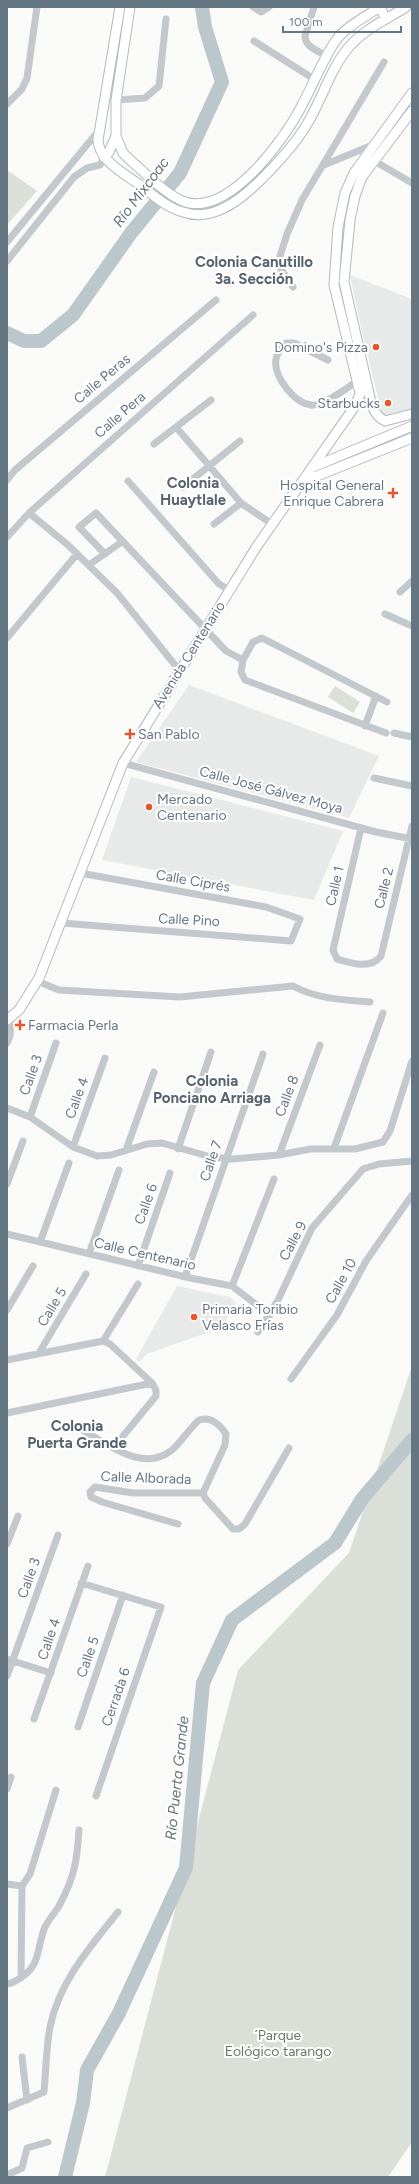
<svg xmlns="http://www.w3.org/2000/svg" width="419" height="2184" font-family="Figtree,sans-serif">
<rect width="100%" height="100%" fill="#fafaf8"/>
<path fill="#e8e9e9" d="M350,275L412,299V408L387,417L382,414L362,332Z
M189,685L379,756L349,818L136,762Z
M131,777L343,831L314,900L102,860Z
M177,1286L230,1297L236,1303L218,1334L212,1331L147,1354L139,1362L136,1359Z"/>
<path fill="#dadfd7" d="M7,170L37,191L7,225Z
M335,686L360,702L353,713L328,697Z
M412,1366V2142L388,2177H105L238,1670L349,1553Z"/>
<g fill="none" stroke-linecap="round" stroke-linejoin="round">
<path stroke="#bbc7cb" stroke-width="14" d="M7,333L24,341H41L73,315L131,233L180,173L222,82L205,27L202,7
M65,2177L83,2103L87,2070L119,2013L186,1868L203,1683L232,1620L335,1543L362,1499L412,1440"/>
<g stroke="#b3babf" stroke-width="11">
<path id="secondary" d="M120,7L98,140C99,161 125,174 140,185C153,195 167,208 183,212C197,217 212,214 224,208C250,196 293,148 307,124C322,100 330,69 349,47C363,30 387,19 406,7
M116,136L123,153L128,158C143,171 167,196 185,202C229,216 284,140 301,107C313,85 322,61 336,40C347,26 365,17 380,7L386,19
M104,157L109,152L116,136V100L130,7
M366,380C370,395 370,414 385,421L412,414
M360,393L334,285L338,227L345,193L354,173L412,93
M313,467L412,426
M302,482L412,438
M7,1020L19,1010L39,978L123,763L257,546L355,406L366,380L344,282L350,220L355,196L362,177L412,111"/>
</g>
<path stroke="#c3c8cc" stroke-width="7" d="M253,7L261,12L269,7
M314,7L305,36C305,47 318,51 327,56
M254,41L314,79
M116,100L145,98L159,86L166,19
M7,104L22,89L27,78L37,7
M371,159L412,183
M324,165L375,144
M7,242L100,129
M7,261L74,177L87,168L100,165L104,157
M293,287L280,268V256L287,234L302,200L384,62
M328,360L294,343H286C282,348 277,353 276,359C273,376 294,403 311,405C322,407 347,388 357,381H362
M176,427L241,503L272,524
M154,444L211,400
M7,480L15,470L216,300
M128,481L219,584L229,590
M183,487L240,441
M29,513L68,545L117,593L179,670
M214,524L241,503
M7,537L29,513L253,315
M105,554L79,527L96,513L226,651L243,660L253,642L262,638L387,702
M89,565L123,541
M400,592L412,581
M385,614L412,626
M7,638L77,554
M243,660L241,672L245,680L386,733
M365,726L376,696
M394,733L412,737
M123,763L376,832L412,839
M374,778L412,786
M361,828L333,950L337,959C352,963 370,970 381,956L412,826
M61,923L291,941L300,919L266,907L80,873
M37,981L59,990L180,997L293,986C317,999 344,1000 370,1002
M7,1043L10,1036L11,1018
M7,1108L30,1117L73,1147L97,1156L111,1155L147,1144L162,1143L211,1157L232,1159L279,1155L310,1149H355L383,1142L390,1131L412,1061
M30,1117L56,1043
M73,1147L105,1058
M334,1148L383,1013
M178,1149L211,1052
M126,1150L154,1072
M279,1155L320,1045
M7,1184L23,1141
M7,1234L190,1278L232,1286L270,1315
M40,1242L69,1163
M89,1254L119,1170
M138,1266L170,1173
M185,1277L263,1054
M232,1286L274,1179
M7,1310L33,1266
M258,1332L278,1300L312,1228L363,1169L379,1164L412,1161
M103,1341L138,1284
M39,1353L86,1274
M7,1360L103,1341L110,1344L152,1383L156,1390V1396L114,1447
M291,1379L337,1315L366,1261L412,1195
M7,1413L152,1383
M84,1431C110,1445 143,1473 172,1450C182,1441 189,1429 199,1420C211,1416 220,1425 226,1434L225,1445L203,1493
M178,1524L102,1502L91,1497L90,1492L95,1487L133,1493H203L205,1498L233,1529H239L245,1524L289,1448
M7,1544L18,1516
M81,1583L161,1607L96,1796
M7,1659L51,1673
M7,1676L58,1535
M34,1719L88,1566
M78,1727L123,1595
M7,1789L11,1777
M7,1884L22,1886
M22,1886L30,1874L56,1790
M21,1978L22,1886
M7,1984C13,1983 18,1980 23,1976C41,1964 37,1945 45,1927C49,1919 56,1912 60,1904C75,1876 77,1860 79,1830
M22,2057L27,2100
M7,2108L44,2092C46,2071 46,2048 50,2027C59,1982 90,1947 118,1912
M7,2175L22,2168L27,2148L48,2142"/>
<use href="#secondary" stroke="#fff" stroke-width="9"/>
</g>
<g fill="#e4572e" stroke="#fff" stroke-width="1.5">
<circle cx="376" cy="347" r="4"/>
<circle cx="388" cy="403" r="4"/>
<path d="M391 487h4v4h4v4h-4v4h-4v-4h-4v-4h4z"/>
<path d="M128 728h4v4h4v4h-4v4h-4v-4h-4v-4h4z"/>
<circle cx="149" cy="807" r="4"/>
<path d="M18 1019h4v4h4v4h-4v4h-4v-4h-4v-4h4z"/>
<circle cx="194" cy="1317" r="4"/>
</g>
<g text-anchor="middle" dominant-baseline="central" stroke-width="4" stroke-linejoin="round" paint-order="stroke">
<g font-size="14" fill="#657683" stroke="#fff" text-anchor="start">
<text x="368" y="347" text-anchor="end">Domino's Pizza</text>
<text x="380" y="403" text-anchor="end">Starbucks</text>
<text x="384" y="485" text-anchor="end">Hospital General<tspan x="384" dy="16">Enrique Cabrera</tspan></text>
<text x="138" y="734">San Pablo</text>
<text x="157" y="799">Mercado<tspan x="157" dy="16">Centenario</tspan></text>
<text x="28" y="1025">Farmacia Perla</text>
<text x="202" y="1309">Primaria Toribio<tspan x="202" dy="16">Velasco Frías</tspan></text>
</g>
<g font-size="14" fill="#657683" stroke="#fff">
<text transform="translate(102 379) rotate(-40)">Calle Peras</text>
<text transform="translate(120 415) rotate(-41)">Calle Pera</text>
<text transform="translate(189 655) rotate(-58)">Avenida Centenario</text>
<text transform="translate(271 790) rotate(15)">Calle José Gálvez Moya</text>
<text transform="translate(193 881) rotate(10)">Calle Ciprés</text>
<text transform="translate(335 886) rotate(-77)">Calle 1</text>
<text transform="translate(384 888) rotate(-76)">Calle 2</text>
<text transform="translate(189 920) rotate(3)">Calle Pino</text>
<text transform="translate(31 1075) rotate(-70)">Calle 3</text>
<text transform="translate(287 1096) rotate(-69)">Calle 8</text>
<text transform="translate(77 1098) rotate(-70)">Calle 4</text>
<text transform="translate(211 1161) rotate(-71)">Calle 7</text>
<text transform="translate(146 1204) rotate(-70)">Calle 6</text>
<text transform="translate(293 1241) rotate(-62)">Calle 9</text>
<text transform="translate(145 1254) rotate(13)">Calle Centenario</text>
<text transform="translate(341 1281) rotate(-61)">Calle 10</text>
<text transform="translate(52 1307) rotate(-59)">Calle 5</text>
<text transform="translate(146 1478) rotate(2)">Calle Alborada</text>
<text transform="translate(29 1578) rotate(-70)">Calle 3</text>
<text transform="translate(49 1639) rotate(-71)">Calle 4</text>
<text transform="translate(88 1657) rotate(-71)">Calle 5</text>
<text transform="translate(116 1697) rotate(-71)">Cerrada 6</text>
</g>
<g font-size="14" fill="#687a64" stroke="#fff">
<text x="278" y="2035">´Parque<tspan x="278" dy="16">Eológico tarango</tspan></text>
</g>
<g font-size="15" font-style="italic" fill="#60757c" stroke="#fff">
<text transform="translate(141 192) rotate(-53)">Río Mixcoac</text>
<text transform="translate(177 1778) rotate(-84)">Río Puerta Grande</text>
</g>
<g font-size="15" font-weight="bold" fill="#57646e" stroke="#fff">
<text x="254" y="262">Colonia Canutillo<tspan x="254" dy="17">3a. Sección</tspan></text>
<text x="193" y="483">Colonia<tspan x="193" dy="17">Huaytlale</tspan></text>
<text x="212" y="1081">Colonia<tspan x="212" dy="17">Ponciano Arriaga</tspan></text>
<text x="77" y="1426">Colonia<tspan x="77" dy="17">Puerta Grande</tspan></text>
</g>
</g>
<rect width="419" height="2184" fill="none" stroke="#657683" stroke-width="16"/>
<path d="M283 26v6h118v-6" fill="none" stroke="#657683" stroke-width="2"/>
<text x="289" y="26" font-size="12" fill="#657683" stroke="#ffffff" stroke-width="3" paint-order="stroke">100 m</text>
</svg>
